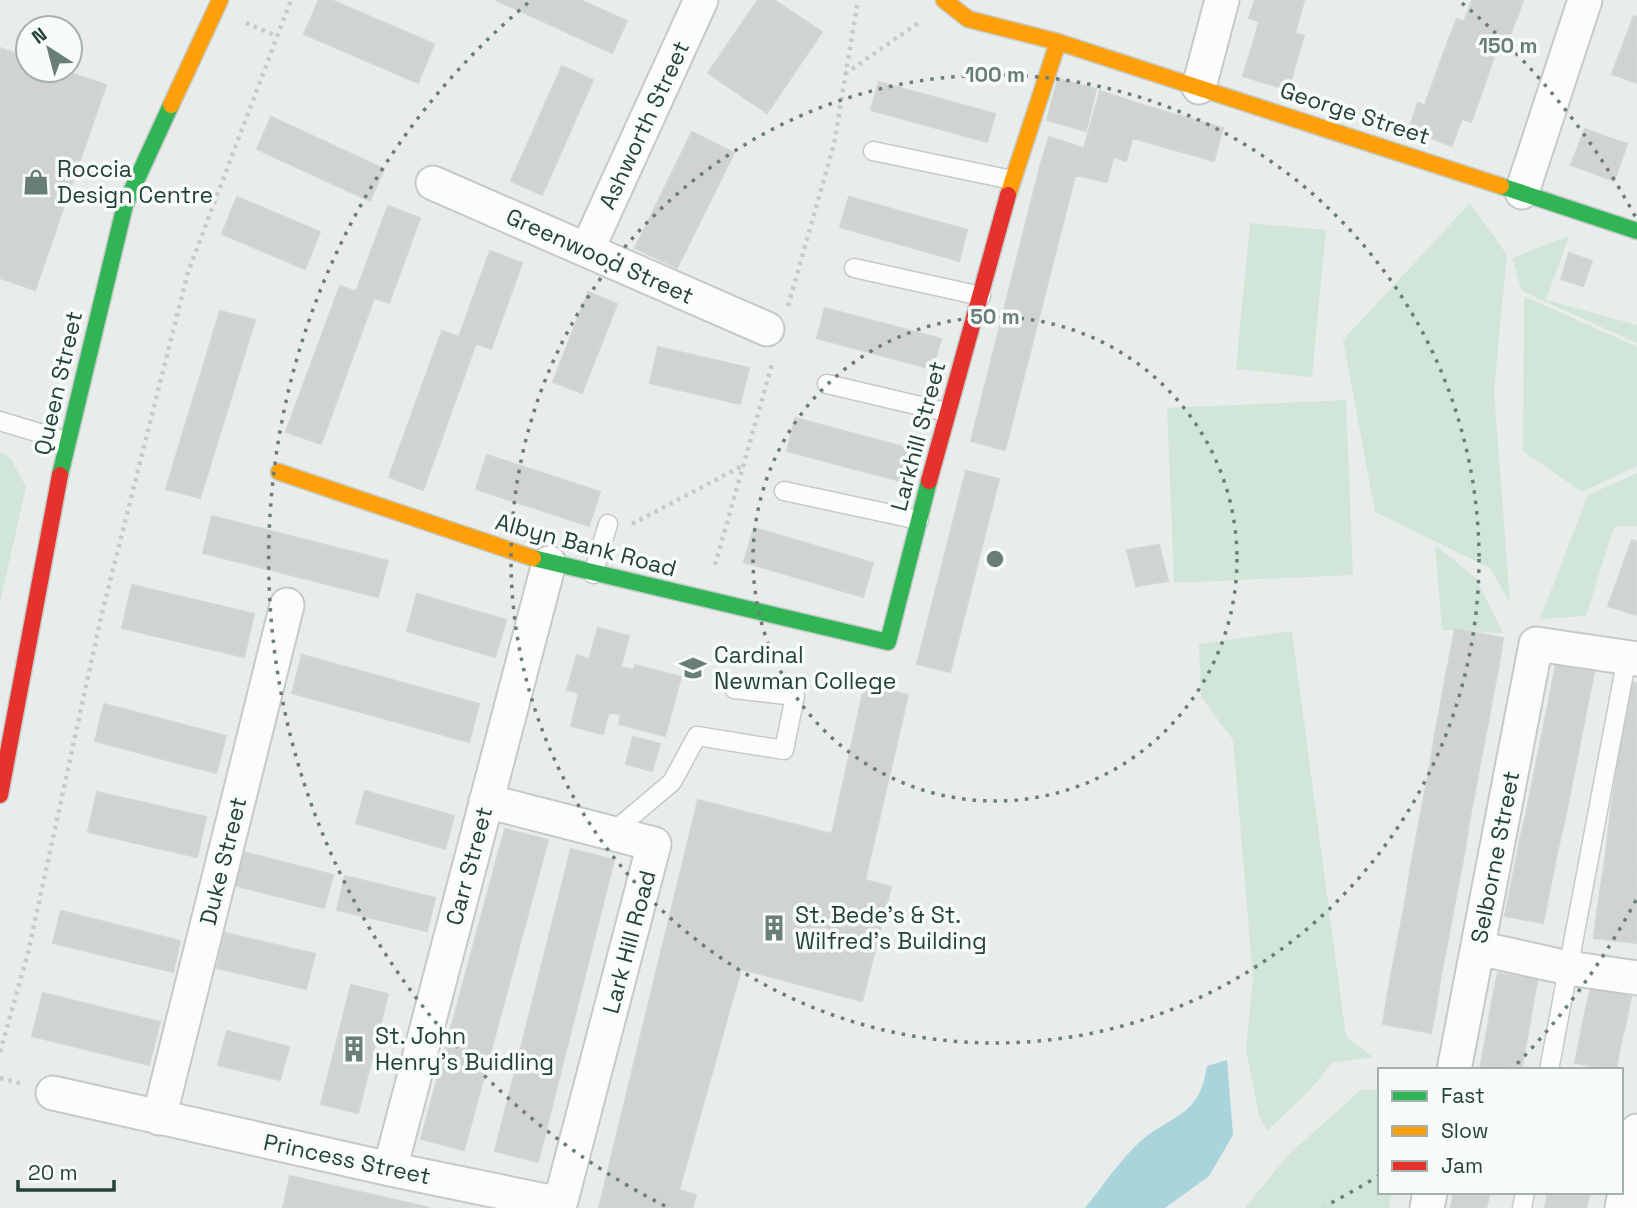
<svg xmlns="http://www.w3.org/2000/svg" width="1637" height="1208" font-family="'Space Grotesk',sans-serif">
<rect width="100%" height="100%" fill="#e8edeb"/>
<path fill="#d1e6d8" d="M1470,203L1507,255L1494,390L1510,603L1490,568L1375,512L1343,340Z
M1250,223L1326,230L1312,377L1236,369Z
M1569,236L1546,300L1637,325V343L1522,291L1512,258Z
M1524,296L1637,347V466L1582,492L1523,451Z
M1346,400L1353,575L1174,583L1167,408Z
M0,452L11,459L26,487L0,603Z
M1637,473V526L1614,527L1586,616L1540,619L1588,495Z
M1435,545L1476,578L1503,633L1442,630Z
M1292,631L1346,1037L1373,1057L1332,1063L1308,1092L1267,1131L1259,1116L1246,1049L1253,979L1233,740L1201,697L1199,644Z
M1361,1090H1380V1192H1392L1389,1208H1245L1289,1154Z"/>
<path fill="#a9d4db" d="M1227,1060L1233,1135L1209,1176L1165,1208H1085C1103,1186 1121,1158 1142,1140C1176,1112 1199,1117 1207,1066Z"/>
<path fill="#cfd4d2" stroke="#d1d6d4" stroke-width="2" d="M319,0H331L434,44L418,83L304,34Z
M496,0H580L627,21L612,53Z
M758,0H774L822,32L767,113L708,73Z
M1255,0L1304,1L1295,33L1249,18Z
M1472,0H1495L1520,9L1509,38L1464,22Z
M1495,0H1523L1520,9Z
M1634,16L1637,17V50L1623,45Z
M1457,19L1502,36L1492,63L1446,47Z
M1259,22L1304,36L1296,63L1251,50Z
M1623,45L1637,50V83L1612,74Z
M1446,47L1492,63L1480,97L1434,80Z
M0,48L28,58V70H62L106,85L35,290L0,278Z
M1251,50L1296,63L1288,90L1243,76Z
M562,66L593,80L542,195L511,181Z
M1058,79L1096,89L1086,131L1047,120Z
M1434,80L1480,97L1471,122L1425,105Z
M879,82L995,114L987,142L871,110Z
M1100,91L1142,105L1126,161L1084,148Z
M1418,103L1462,118L1452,146L1409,130Z
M1142,105L1223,128L1214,161L1133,138Z
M271,117L384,169L370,201L257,149Z
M1585,129L1606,137L1593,173L1571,165Z
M692,132L734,153L677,268L635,248Z
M1049,137L1113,158L1107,182L1040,167Z
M1606,137L1627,144L1614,181L1593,173Z
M1040,167L1075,176L1005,450L971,441Z
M237,197L320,232L305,269L222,234Z
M849,197L967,230L959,261L840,227Z
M388,206L420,218L389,303L356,292Z
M490,251L522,263L491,349L459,337Z
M1569,253L1592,261L1583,286L1561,279Z
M340,286L374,298L321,444L286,432Z
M588,292L617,304L582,393L553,382Z
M825,308L941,339L932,369L817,338Z
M220,311L255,320L200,498L166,489Z
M442,331L476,343L423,490L389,477Z
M658,347L749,368L740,404L650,383Z
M795,418L911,449L904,482L787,451Z
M487,455L600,492L589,526L476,489Z
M966,471L999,479L950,672L917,664Z
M212,516L388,561L378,597L203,553Z
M754,528L873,563L863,597L744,562Z
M1632,540L1637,542V615L1608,606Z
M1159,545L1168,581L1136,586L1127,550Z
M132,585L254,614L244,657L122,628Z
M417,594L506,620L495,657L407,631Z
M598,628L629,636L603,734L571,726L579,693L567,690L577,655L589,659Z
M1455,629L1503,638L1499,664L1450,655Z
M302,655L479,704L469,742L292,693Z
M1450,655L1499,664L1494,690L1445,681Z
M1556,664L1594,672L1589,697L1551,690Z
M635,665L681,677L665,736L619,724L621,715L609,712L621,667L634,670Z
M1445,681L1494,690L1489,717L1440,708Z
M1628,682L1637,683V709L1625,708Z
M865,684L908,695L865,880L891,887L862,1001L741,969L679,1190L696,1195L692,1208H599L698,800L832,834Z
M1551,690L1589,697L1584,722L1546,715Z
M104,704L226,736L216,773L95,741Z
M1440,708L1489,717L1484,743L1435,734Z
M1625,708L1637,709V735L1621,733Z
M1546,715L1584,722L1579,748L1541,740Z
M1621,733L1637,735V761L1618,759Z
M1435,734L1484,743L1479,769L1431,760Z
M633,737L660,744L652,771L626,764Z
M1541,740L1579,748L1574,773L1536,765Z
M1618,759L1637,761V787L1615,784Z
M1431,760L1479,769L1474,796L1426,787Z
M1536,765L1574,773L1569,798L1531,790Z
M1615,784L1637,787V813L1611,810Z
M1426,787L1474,796L1469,822L1421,813Z
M1531,790L1569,798L1564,823L1526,815Z
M365,791L454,816L445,849L356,823Z
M97,792L206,817L197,857L88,832Z
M1611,810L1637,813V839L1608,835Z
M1421,813L1469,822L1465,849L1416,840Z
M1526,815L1564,823L1558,848L1520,840Z
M505,829L548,840L464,1150L421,1139Z
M1608,835L1637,839V865L1605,861Z
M1416,840L1465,849L1460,875L1411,866Z
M1520,840L1558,848L1553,873L1515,866Z
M571,849L614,860L538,1162L495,1151Z
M243,852L333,875L324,908L234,885Z
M1605,861L1637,865V891L1601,886Z
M1411,866L1460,875L1455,901L1407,892Z
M1515,866L1553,873L1548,898L1510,891Z
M345,876L435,898L427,931L337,910Z
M1601,886L1637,891V917L1597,912Z
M1510,891L1548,898L1543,923L1505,916Z
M1407,892L1455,901L1450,928L1402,919Z
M61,911L180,941L173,972L53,943Z
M1597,912L1637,917V943L1594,938Z
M1402,919L1450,928L1445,954L1397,945Z
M225,933L315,954L306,989L217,968Z
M1397,945L1445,954L1440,980L1392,971Z
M1392,971L1440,980L1436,1007L1387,998Z
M1498,973L1537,980L1532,1009L1492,1002Z
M351,985L388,994L358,1113L321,1104Z
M1591,988L1631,997L1626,1022L1585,1013Z
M43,993L160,1022L149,1065L32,1036Z
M1387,998L1436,1007L1431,1033L1383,1024Z
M1492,1002L1532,1009L1527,1038L1487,1031Z
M1585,1013L1626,1022L1620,1046L1580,1038Z
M227,1031L289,1047L280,1080L218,1065Z
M1487,1031L1527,1038L1522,1066L1482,1059Z
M1580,1038L1620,1046L1616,1070L1575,1063Z
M1482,1059L1522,1066L1521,1070H1480Z
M290,1176L430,1208H283Z
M1454,1192H1490L1486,1208L1451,1207Z
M1548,1192L1589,1196L1586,1208H1545Z"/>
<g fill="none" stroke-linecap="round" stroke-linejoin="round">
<g stroke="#c5cac8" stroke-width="21">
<path id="lane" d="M873,151L1012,180
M854,268L981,296
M827,384L946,412
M0,421L66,441
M784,491L919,520
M593,574L608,524
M613,832L672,782L697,736L784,750L795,696L734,689
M1549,1070L1627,657
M1522,1208L1525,1192"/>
</g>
<g stroke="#c5cac8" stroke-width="37">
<path id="street" d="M1199,87L1222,0
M433,183L767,329
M1522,192L1585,0
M587,250L701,0
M486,801L654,844L559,1208
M1478,948L1568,968L1637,978
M1454,1070L1536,644L1637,659
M53,1093L390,1169L560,1204
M159,1118L287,605
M390,1169L549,563
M1427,1208L1430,1192
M1622,1208L1637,1131"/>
</g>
<g stroke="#c3cbc8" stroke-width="19">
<path id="fast" d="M1501,186L1637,231
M60,475L125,205L171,105
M533,558L888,642L929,481"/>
</g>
<g stroke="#c3cbc8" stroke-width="19">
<path id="slow" d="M944,0L968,19L1058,42L1501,186
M171,105L220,0
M1008,195L1058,42
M279,472L533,558"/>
</g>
<g stroke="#c3cbc8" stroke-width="19">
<path id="jam" d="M929,481L1008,195
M0,795L60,475"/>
</g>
<path stroke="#c3ccca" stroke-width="4.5" stroke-dasharray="3.5 5" stroke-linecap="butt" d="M246,23L277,36
M845,74L918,23
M788,306L834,144L858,0
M632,524L742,466
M715,565L773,361
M0,1052L28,953L101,617L188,272L291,0
M0,1078L23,1084"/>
<use href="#lane" stroke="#fcfcfc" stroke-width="18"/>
<use href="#street" stroke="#fcfcfc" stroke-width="33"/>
<use href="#fast" stroke="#30b455" stroke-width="16"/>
<use href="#slow" stroke="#ff9f0a" stroke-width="16"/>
<use href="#jam" stroke="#e5322d" stroke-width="16"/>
</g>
<g fill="none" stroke="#697e78" stroke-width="3.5" stroke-dasharray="3.5 7">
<circle cx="995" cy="559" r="242"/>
<circle cx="995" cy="559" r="484"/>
<path d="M1636 900A726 726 0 0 1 1513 1068M1380 1175A726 726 0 0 1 1325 1206M665 1206A726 726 0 0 1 528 3M1462 3A726 726 0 0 1 1636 218"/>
</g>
<defs>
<g id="shop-bare" transform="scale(2.1)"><path d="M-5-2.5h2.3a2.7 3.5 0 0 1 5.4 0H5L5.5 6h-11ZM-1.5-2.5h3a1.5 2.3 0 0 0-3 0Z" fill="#697e78" stroke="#f7fbf9" stroke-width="2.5" paint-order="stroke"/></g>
<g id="university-bare" transform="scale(2.1)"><path d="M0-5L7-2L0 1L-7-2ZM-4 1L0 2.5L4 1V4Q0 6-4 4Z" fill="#697e78" stroke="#f7fbf9" stroke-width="2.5" paint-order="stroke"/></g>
<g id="building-bare" transform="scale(2.1)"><path d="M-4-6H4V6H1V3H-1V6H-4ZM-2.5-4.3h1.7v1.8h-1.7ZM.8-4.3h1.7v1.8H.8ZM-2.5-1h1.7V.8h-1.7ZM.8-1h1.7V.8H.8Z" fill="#697e78" stroke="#f7fbf9" stroke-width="2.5" paint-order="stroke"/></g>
</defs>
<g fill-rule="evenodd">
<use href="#shop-bare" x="36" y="182"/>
<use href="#university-bare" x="693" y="668"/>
<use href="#building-bare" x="774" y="928"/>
<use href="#building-bare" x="354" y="1049"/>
</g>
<g text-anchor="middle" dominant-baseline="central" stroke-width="7" stroke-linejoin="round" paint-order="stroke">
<g font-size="23" fill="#24423a" stroke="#f7fbf9">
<text transform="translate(1355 113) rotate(18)">George Street</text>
<text transform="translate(644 125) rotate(-65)">Ashworth Street</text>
<text transform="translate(600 256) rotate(24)">Greenwood Street</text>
<text transform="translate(58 383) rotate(-77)">Queen Street</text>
<text transform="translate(918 436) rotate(-75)">Larkhill Street</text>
<text transform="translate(586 545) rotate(15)">Albyn Bank Road</text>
<text transform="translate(1495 857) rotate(-79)">Selborne Street</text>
<text transform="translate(223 861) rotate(-76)">Duke Street</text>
<text transform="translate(469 866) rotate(-75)">Carr Street</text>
<text transform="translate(629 942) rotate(-75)">Lark Hill Road</text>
<text transform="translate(347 1159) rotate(12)">Princess Street</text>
</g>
<g font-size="23" fill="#24423a" stroke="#f7fbf9" text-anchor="start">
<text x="57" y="169">Roccia<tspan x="57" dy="26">Design Centre</tspan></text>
<text x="714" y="655">Cardinal<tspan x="714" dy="26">Newman College</tspan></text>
<text x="795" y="915">St. Bede's &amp; St.<tspan x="795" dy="26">Wilfred's Building</tspan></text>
<text x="375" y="1036">St. John<tspan x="375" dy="26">Henry's Buidling</tspan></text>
</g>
</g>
<circle cx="995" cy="559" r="10" fill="#697e78" stroke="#f7fbf9" stroke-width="3.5"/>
<g font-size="21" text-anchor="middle" font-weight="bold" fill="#697e78" stroke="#f7fbf9" stroke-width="7" stroke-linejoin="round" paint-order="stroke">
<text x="1508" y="53">150 m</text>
<text x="995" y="82">100 m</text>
<text x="995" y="324">50 m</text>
</g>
<rect x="1378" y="1068" width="245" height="126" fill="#f7fbf9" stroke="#a3b1ad" stroke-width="2"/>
<rect x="1392" y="1091" width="35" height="10" fill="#30b455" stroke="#a3b1ad" stroke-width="2"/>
<text x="1441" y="1103" font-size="21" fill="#24423a">Fast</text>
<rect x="1392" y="1126" width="35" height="10" fill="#ff9f0a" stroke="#a3b1ad" stroke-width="2"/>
<text x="1441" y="1138" font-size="21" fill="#24423a">Slow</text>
<rect x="1392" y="1161" width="35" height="10" fill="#e5322d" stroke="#a3b1ad" stroke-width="2"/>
<text x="1441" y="1173" font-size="21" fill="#24423a">Jam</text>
<g transform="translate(49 49) rotate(324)"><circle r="33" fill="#f7fbf9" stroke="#a3b1ad" stroke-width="2"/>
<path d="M0-5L12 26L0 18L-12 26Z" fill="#697e78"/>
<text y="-10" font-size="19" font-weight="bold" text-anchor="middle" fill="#24423a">N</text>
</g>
<path d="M18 1180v10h96v-10" fill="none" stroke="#24423a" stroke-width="3.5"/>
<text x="28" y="1180" font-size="21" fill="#24423a" stroke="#f7fbf9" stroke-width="5" paint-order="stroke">20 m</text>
</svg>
